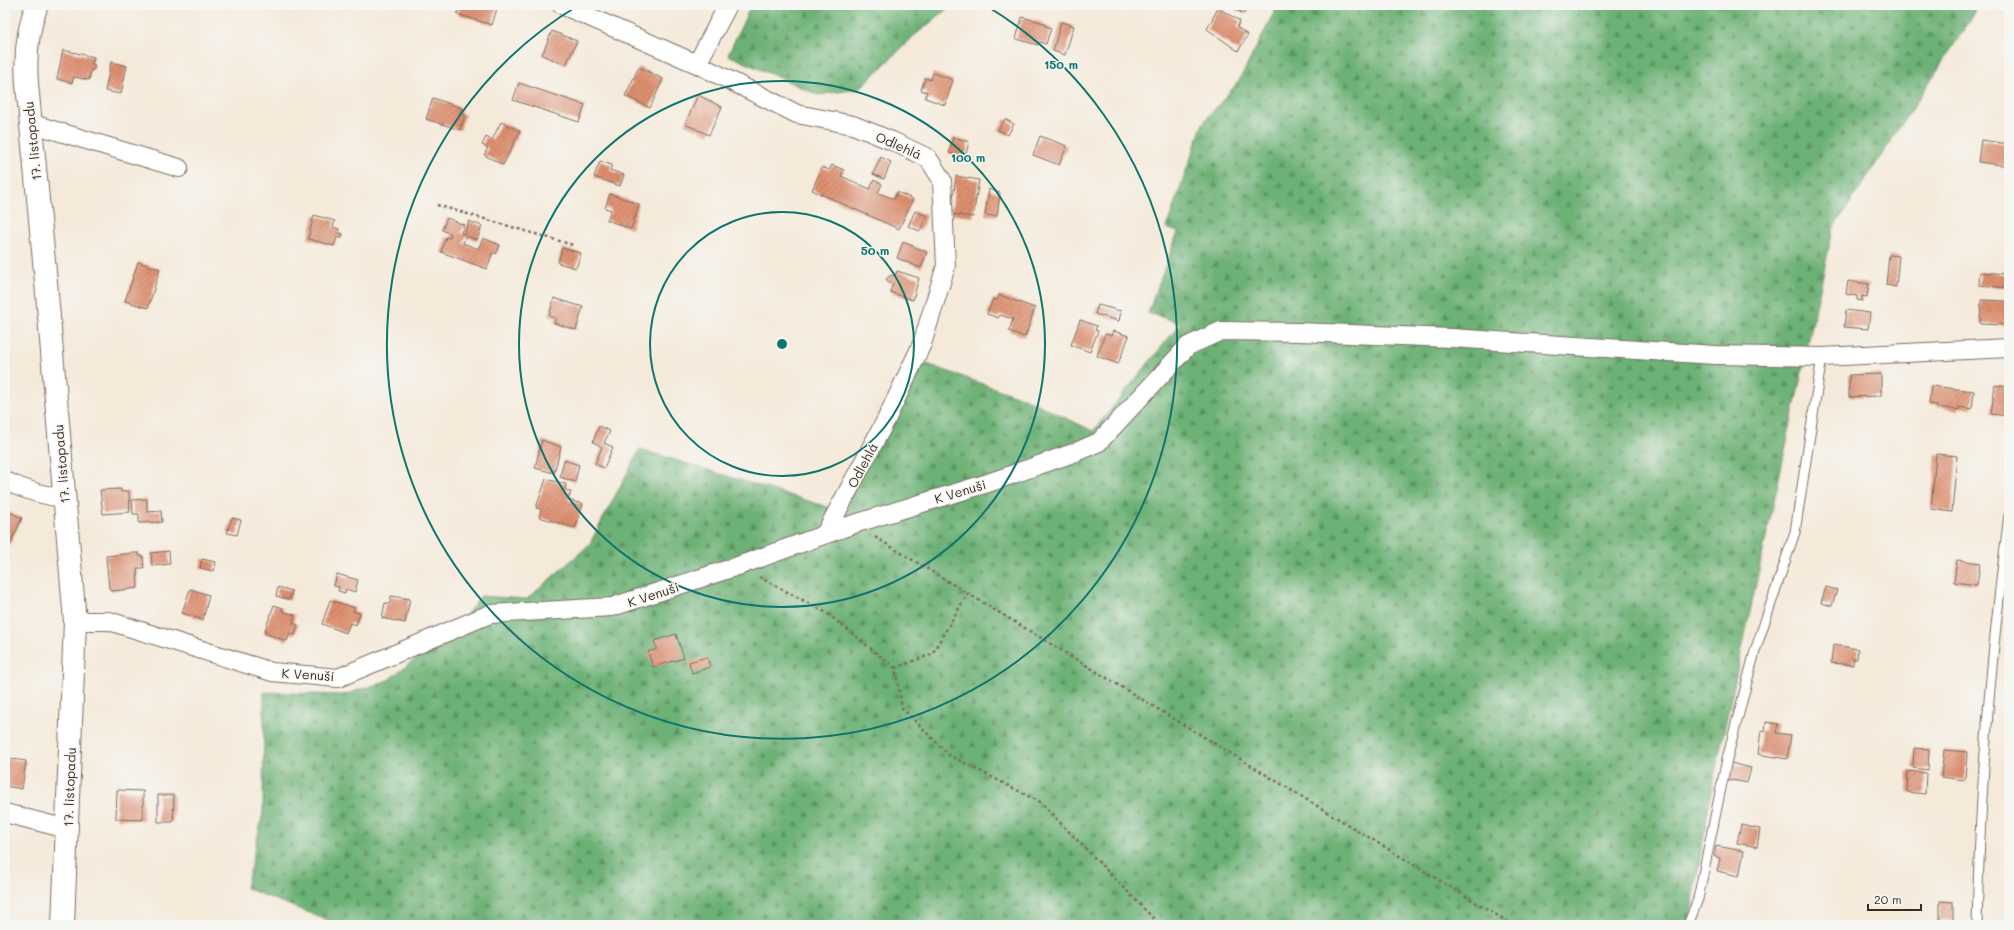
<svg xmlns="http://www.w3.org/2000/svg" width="2014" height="930" font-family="Mali,sans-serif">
<defs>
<pattern id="forest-firs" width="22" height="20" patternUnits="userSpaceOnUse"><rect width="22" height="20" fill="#6cb175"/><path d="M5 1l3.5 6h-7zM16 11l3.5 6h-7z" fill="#5a905f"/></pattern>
<pattern id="building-hatch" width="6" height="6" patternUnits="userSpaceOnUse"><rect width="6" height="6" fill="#de8f70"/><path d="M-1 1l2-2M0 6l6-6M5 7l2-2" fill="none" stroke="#b5755b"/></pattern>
</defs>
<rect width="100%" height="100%" fill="#f6f6f2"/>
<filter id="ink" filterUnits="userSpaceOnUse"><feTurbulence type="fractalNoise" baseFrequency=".025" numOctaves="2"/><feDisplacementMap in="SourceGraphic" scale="8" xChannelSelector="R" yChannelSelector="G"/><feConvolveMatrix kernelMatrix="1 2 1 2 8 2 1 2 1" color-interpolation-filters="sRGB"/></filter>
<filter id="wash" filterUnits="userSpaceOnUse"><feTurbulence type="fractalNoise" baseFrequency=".012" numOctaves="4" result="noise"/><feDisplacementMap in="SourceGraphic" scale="16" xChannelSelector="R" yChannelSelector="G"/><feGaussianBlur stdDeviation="0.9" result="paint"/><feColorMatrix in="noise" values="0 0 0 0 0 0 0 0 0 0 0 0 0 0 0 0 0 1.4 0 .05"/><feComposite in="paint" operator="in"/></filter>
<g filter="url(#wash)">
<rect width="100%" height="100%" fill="#f5eada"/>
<path fill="url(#forest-firs)" stroke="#546e4a" d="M751,5H952L914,36L859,89L818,95L728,55Z
M1278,5H1980L1833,229L1712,787L1689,925H339L246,888L263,813L264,692L344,695L388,680L456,628L481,596L527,599L589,545L640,449L831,508L913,359L1031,401L1093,431L1181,323L1148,313L1178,232L1166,228L1203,123L1239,81Z"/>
<g id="blocks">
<path fill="url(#building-hatch)" d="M460,5H498L492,25L457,14Z
M1228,5H1249L1244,14Z
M1218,8L1240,21L1237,27L1248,35L1238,51L1207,29Z
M1022,17L1044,23V25L1051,28L1046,44L1039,42L1038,45L1016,39Z
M1061,22L1074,26L1065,55L1053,51Z
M552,31L577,41L566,65L542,55Z
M63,50L94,57L92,64L95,65L93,70H91L89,80L74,77L72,83L57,79Z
M111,62L127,66L121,94L105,91Z
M639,67L663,79L650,108L625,96Z
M933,73L953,80L945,105L925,98L927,92L921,90L925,78L931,80Z
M519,83L585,105L579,122L513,100Z
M698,95L722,107L709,135L685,124Z
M433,98L462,108L460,113L465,115L460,130L426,119Z
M1005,119L1014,124L1008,135L998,130Z
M501,122L520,131L503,165L484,155L488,148L482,145L486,137L492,140Z
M1040,136L1067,146L1059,165L1033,155Z
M953,137L969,142L965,157L949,153Z
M1981,140L2009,144V166L1978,162Z
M881,157L891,162L884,179L873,174Z
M600,161L612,165L610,170L624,175L620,186L594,177Z
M832,165L844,170L841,176L870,189L874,180L882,184L878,193L889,197L894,199L897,192L913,199L899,229L812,190L822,167L829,170Z
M956,176L979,180L973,217L951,214Z
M989,189L1000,193L997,216L985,215Z
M610,194L639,204L631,229L607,220L611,210L605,208Z
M915,211L927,216L920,231L908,226Z
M314,215L335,221L333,227L339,229L338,233L343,234L341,239L337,237L334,246L308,239Z
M447,218L464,225L461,233L464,234L469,221L482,226L477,240L466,236L463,243L478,249L483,238L500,245L496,254L493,252L487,269L441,252L446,237L450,238L451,234L442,230Z
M903,242L927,252L921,268L897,258Z
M562,248L581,253L576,268L558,263Z
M1889,255L1899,256L1896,287L1886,285Z
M138,262L160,269L148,308L125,301Z
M897,271L919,278L913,300L890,292L893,284L888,282L886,279L891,275L895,276Z
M1980,272L2007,274L2006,288L1979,285Z
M1848,281L1869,284L1867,297L1862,296V301L1857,300V296L1846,294Z
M999,295L1035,308L1025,337L1009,331L1013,319L1000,315L998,318L987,314L993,299L997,300Z
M554,298L583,307L576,330L554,323L556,318L549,316Z
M1981,300L2007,301V325L1980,324Z
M1098,305L1121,311L1119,321L1095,314Z
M1846,310L1870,313L1868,329L1844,327Z
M1080,320L1097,326L1095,330L1098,331L1090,352L1071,345Z
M1113,331L1129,336L1118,364L1097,356L1105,334L1111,336Z
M1881,374V396L1849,397V375Z
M1995,385L2009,387L2007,416L1991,414Z
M1931,386L1974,391L1972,409L1959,407V410L1937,407V405L1929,404Z
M599,426L610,431L604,443L613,447L604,468L595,464L602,447L593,442Z
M542,440L561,447L554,473L535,468Z
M1936,454L1957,456L1952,512L1931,509Z
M564,460L579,465L575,482L560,477Z
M546,479L566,484L565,490L571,492L568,500L583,504L575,528L539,517L541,509L536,508Z
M121,489V492L129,491L130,512L103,514L100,490Z
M147,499V512L161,511L162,522L139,523V514H133L132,500Z
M7,511L22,518L9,546V543L5,542V515Z
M232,518L241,520L237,535L227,533Z
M169,551L170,564L152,566L151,553Z
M135,553H139V556H143L144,568H137L138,588L112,591L109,588L106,556Z
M202,559L216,562L214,571L200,568Z
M1957,560L1980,563L1977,585L1954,582Z
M337,574L358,580L355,592L346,589L345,593L338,591L339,587L334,586Z
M278,587L292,591L290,600L276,596Z
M1826,587L1837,590L1832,606L1821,603Z
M190,589L209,595L203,620L182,613Z
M391,596L410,599L405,623L382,618L385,603L390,604Z
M330,600L355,608L353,611L360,613L356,625L350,623L346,633L322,624Z
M274,605L283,608L282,611L295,615L293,623L298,625L295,635L290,633L287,641L264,633Z
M676,634L684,658L653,667L648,652L657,649L654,641Z
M1833,645L1858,649L1857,659H1853V665L1831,663Z
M707,657L710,667L692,673L689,662Z
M1766,722L1778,724L1776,733L1791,735L1787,759L1758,754L1761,730L1765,731Z
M1914,748L1929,749L1928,770L1913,768Z
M1944,750L1967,752L1965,780L1941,777Z
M5,758L26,761L22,789L5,786Z
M1731,763L1751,768L1747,783L1727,779Z
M1908,771L1926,773L1925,794L1907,792Z
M117,790L143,791V820L116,819Z
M158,795H174L173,822H158Z
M1741,825L1760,829L1757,847L1737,843Z
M1716,846L1744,851L1739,876L1717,871L1720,858L1714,856Z
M1940,901L1953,902V920H1940Z"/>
</g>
</g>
<g filter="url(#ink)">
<use href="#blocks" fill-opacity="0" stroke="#7c6d60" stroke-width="1"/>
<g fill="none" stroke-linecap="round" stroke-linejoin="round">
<g stroke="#7c6d60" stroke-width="11">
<path id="lane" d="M1688,925L1698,899L1727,759L1755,651L1795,532L1822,357
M1977,925C1980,788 1991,651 2009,515"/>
</g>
<g stroke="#7c6d60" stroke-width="20">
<path id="street" d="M562,5L697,64L797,114L853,125L892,141L928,158L942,180L946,266L922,344L886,420L825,534
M697,64L728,5
M30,123L179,168
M5,481C25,490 42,496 64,498
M75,621H109L272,672L338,678L490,614L612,607L738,566L854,524L988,483L1076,452L1099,442L1188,346L1221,331L1299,332L1451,338L1715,355L1822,357L2009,348
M5,813L67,829"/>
</g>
<g stroke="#7c6d60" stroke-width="24">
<path id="secondary" d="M37,5C27,30 25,57 27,84L46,282L75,621L63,925"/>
</g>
<path stroke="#7c6d60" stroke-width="2.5" stroke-dasharray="3 3" stroke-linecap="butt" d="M437,205L573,245
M875,537L1513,925
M759,577L827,613L895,668L902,708L949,755L1040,802L1160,925
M895,668L932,654L968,593"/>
<use href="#lane" stroke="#fff" stroke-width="9"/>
<use href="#street" stroke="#fff" stroke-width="18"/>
<use href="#secondary" stroke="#fff" stroke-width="22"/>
</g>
</g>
<g fill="none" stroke="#0f766e" stroke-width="2">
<circle cx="782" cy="344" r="132"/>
<circle cx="782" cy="344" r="263"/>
<path d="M985 5A395 395 0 1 1 579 5"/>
</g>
<g text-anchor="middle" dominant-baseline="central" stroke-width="3" stroke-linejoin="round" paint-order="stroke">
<g font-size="13" fill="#3b2a1e" stroke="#f6f6f2">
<text transform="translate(32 141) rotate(-96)">17. listopadu</text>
<text transform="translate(899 145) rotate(24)">Odlehlá</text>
<text transform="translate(61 464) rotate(-95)">17. listopadu</text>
<text transform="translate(862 465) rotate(-62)">Odlehlá</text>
<text transform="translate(960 491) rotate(-17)">K Venuši</text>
<text transform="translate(653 594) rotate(-18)">K Venuši</text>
<text transform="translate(308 674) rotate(4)">K Venuši</text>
<text transform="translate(69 787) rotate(-88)">17. listopadu</text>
</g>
</g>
<circle cx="782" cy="344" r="6" fill="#0f766e" stroke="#f6f6f2" stroke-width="2"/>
<g font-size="12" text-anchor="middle" font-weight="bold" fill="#0f766e" stroke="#f6f6f2" stroke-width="3" stroke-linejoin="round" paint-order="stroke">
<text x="1061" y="69">150 m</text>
<text x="968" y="162">100 m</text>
<text x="875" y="255">50 m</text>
</g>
<rect width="2014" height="930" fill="none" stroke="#f6f6f2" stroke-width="20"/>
<path d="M1868 904v6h53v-6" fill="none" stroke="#3b2a1e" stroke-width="2"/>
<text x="1874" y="904" font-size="12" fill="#3b2a1e" stroke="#f6f6f2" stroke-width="3" paint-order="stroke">20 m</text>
</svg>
